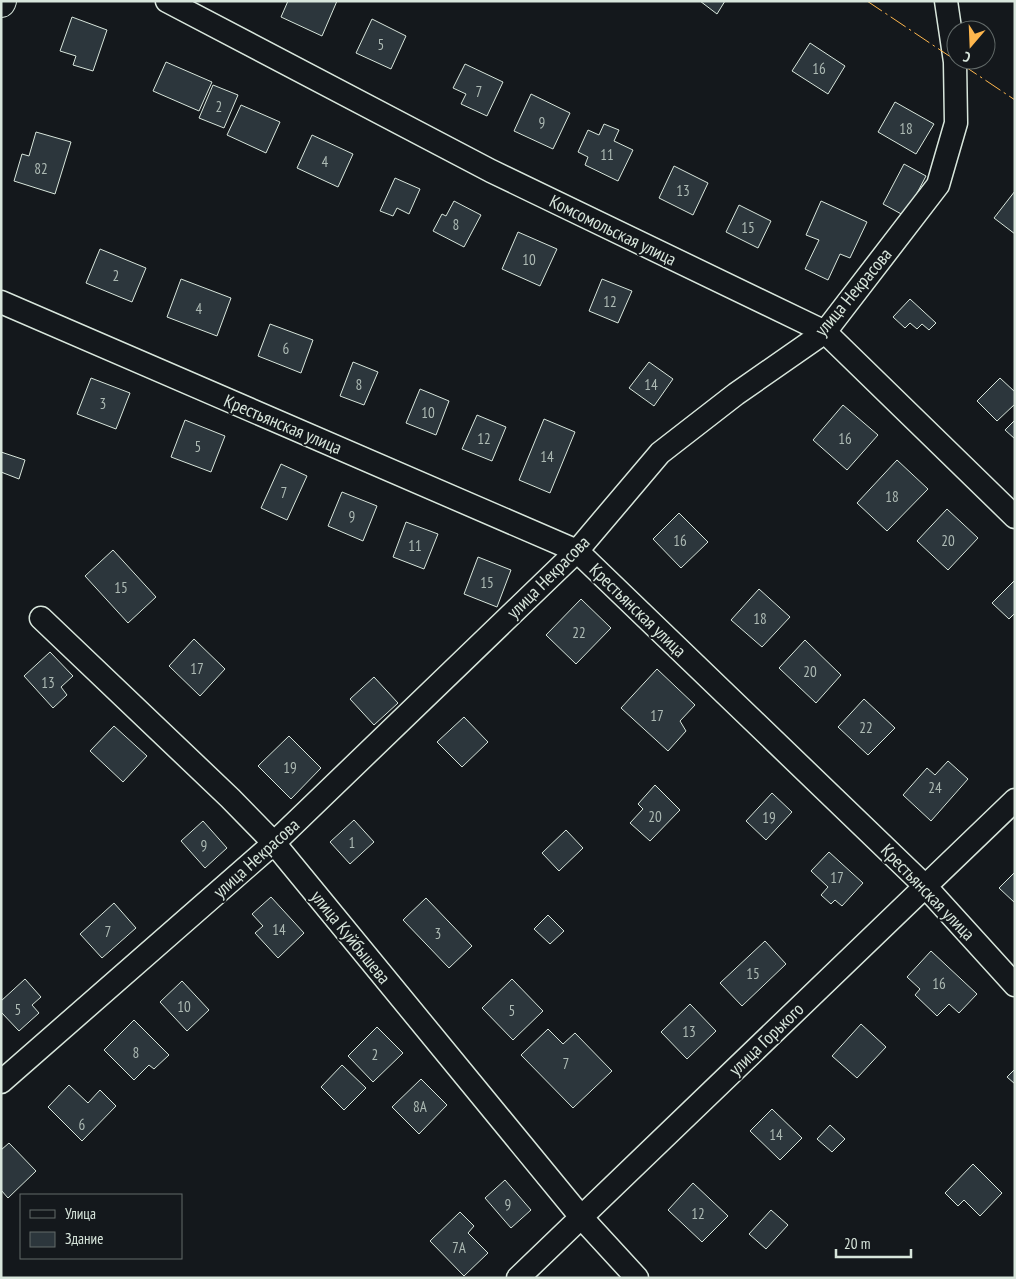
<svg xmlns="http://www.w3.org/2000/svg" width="1016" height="1279" font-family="'PT Sans Narrow',sans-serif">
<rect width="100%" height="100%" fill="#14181c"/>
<path fill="#2c363c" stroke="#d8e6dc" d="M288,1H337L322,36L281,17Z
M700,1H725L717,14Z
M72,17L107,30L93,71L73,65L76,56L60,51Z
M372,19L406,36L391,69L356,53Z
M810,43L845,66L828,94L792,71Z
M166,62L212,82L199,111L153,91Z
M465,64L503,82L487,116L461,104L466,94L453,88Z
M213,85L238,95L224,128L199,118Z
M531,94L570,113L553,149L514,131Z
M895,102L934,124L916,154L878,132Z
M241,105L280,122L266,153L227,135Z
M604,124L619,130L614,141L633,150L618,181L585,165L588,157L578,152L588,130L599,135Z
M36,132L71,142L55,194L14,181L22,154L29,156Z
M312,135L353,154L338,187L297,168Z
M904,164L926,176L905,216L883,204Z
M674,166L708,183L693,215L659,198Z
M395,178L420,189L409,214L397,208L393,216L380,211Z
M1015,191V234L994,218Z
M454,201L481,215L464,247L433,231L442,214L446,216Z
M821,201L867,222L850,258L840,254L828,280L805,269L819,240L806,235Z
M739,205L771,221L758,248L726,232Z
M518,232L557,249L540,286L502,269Z
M100,249L146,268L132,302L86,283Z
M181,279L231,298L217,336L167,317Z
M602,279L632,291L618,323L589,311Z
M910,299L936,323L929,330L922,324L917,329L910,323L905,328L893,317Z
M270,324L313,340L301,373L258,356Z
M353,362L378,372L364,405L340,396Z
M649,362L673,379L654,406L629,388Z
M91,378L130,393L116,429L77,414Z
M1000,378L1015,392V404L997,421L977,401Z
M420,389L449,401L436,435L406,423Z
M843,405L878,435L847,470L813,440Z
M477,415L506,427L492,461L462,449Z
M544,419L575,432L550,493L519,480Z
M185,420L225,436L211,472L171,457Z
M1015,420V439L1005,430Z
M1,452L25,460L19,479L1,472Z
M897,460L928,489L887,531L857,503Z
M281,464L307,476L287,520L261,508Z
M342,492L377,506L363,541L328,526Z
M947,509L978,538L948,570L917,541Z
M679,513L708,542L681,568L653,539Z
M406,522L438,534L424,569L393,557Z
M113,550L156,597L128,623L85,576Z
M478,557L511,570L497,607L464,594Z
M1015,580V613L1009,619L992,603Z
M759,589L790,617L762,647L731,620Z
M581,599L611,628L576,664L546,635Z
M194,639L225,669L200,696L169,666Z
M805,640L841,675L816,703L779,668Z
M50,652L73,676L61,687L67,695L53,708L24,676Z
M657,669L695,705L680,721L686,731L668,751L621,708Z
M374,677L398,703L374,725L350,699Z
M864,699L895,728L868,755L838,727Z
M464,717L488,742L462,767L437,742Z
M114,726L147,756L123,782L90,751Z
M289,736L321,768L291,799L258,766Z
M948,761L968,779L931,821L903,795L927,768L935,775Z
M655,785L680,810L650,841L630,823L643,809L638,804Z
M772,793L792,812L766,840L746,821Z
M354,820L374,842L350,864L330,842Z
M203,821L227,848L205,868L181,841Z
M566,830L583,848L559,871L542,853Z
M829,852L863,883L842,906L835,900L831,904L821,895L828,887L811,871Z
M1015,872V903L999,888Z
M271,897L304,933L278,958L255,933L263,926L252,914Z
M426,898L472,946L449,968L403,920Z
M114,903L136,928L102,958L80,934Z
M548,915L564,931L550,944L534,929Z
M765,941L786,964L742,1006L720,983Z
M931,951L977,994L959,1013L949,1004L937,1016L915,995L920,989L907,977Z
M25,979L41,997L32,1005L39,1013L19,1031L1,1012V1001Z
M512,979L543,1011L513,1040L482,1008Z
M182,981L209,1010L187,1031L160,1002Z
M690,1004L716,1031L687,1059L661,1032Z
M134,1020L169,1055L154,1069L149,1065L134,1080L104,1050Z
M861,1024L886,1047L857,1078L832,1056Z
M377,1027L403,1053L373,1082L348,1056Z
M548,1029L563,1044L575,1033L612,1071L573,1108L521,1055Z
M342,1065L366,1088L344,1110L321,1087Z
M1015,1069V1084L1007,1077Z
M421,1079L447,1105L419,1134L392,1107Z
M69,1085L88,1103L100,1090L116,1106L82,1141L48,1107Z
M772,1109L802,1138L780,1160L750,1131Z
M830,1125L845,1139L832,1152L817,1139Z
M9,1143L36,1171L8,1198L1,1190V1150Z
M973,1164L1002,1193L980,1216L964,1200L958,1206L945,1193Z
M505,1180L531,1210L511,1228L485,1198Z
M693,1183L728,1216L702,1242L668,1210Z
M771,1210L788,1225L766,1249L749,1234Z
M460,1212L474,1226L468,1233L488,1253L464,1276L430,1241Z"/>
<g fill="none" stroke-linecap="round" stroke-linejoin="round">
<g stroke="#d8e6dc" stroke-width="25">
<path id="minor" d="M167,1L491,171L825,332L1015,517
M1,302L577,551L925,886L1015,985
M41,618L230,798L274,843L581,1217L637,1278
M1,1082L274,843L577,551L660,453L736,394L825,332L938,185L956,123L955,62L946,1
M518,1278L1015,800"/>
</g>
<g stroke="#d8e6dc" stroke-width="30">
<path id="secondary" d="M1,3L2,1"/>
</g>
<use href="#minor" stroke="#14181c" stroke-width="22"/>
<use href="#secondary" stroke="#14181c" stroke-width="28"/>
<path stroke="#ffb74d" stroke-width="1" stroke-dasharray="18 4 2.5 4" stroke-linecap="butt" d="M867,1L1015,100"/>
</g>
<g text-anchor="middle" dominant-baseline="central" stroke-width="4" stroke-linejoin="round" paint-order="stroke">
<g font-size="15" fill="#adbab4">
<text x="381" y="44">5</text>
<text x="819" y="68">16</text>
<text x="479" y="91">7</text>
<text x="219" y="106">2</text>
<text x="542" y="122">9</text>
<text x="906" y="128">18</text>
<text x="607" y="154">11</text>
<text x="325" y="161">4</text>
<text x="41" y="168">82</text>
<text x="683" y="190">13</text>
<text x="456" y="224">8</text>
<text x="748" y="227">15</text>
<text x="529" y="259">10</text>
<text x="116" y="275">2</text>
<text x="610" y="301">12</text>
<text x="199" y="308">4</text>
<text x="286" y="348">6</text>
<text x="359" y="384">8</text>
<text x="651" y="384">14</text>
<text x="103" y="403">3</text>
<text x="428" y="412">10</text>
<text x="484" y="438">12</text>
<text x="845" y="438">16</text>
<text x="198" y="446">5</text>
<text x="547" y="456">14</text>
<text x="284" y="492">7</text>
<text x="892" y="496">18</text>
<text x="352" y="516">9</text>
<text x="680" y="540">16</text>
<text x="948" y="540">20</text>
<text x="415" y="545">11</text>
<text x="487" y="582">15</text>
<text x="121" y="587">15</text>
<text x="760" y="618">18</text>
<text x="579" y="632">22</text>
<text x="197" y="668">17</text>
<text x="810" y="671">20</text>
<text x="48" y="682">13</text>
<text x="657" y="715">17</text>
<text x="866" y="727">22</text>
<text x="290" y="767">19</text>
<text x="935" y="787">24</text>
<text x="655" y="816">20</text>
<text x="769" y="817">19</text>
<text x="352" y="842">1</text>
<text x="204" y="845">9</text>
<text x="837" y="877">17</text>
<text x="279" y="929">14</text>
<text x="108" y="931">7</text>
<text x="438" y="933">3</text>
<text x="753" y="973">15</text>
<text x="939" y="983">16</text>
<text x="184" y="1006">10</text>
<text x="18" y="1009">5</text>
<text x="512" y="1010">5</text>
<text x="689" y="1031">13</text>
<text x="136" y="1052">8</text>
<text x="375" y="1054">2</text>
<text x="566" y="1063">7</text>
<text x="420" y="1106">8А</text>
<text x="82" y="1124">6</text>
<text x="776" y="1134">14</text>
<text x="508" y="1204">9</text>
<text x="698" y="1213">12</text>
<text x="459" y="1247">7А</text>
</g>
<g font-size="18" fill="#d8e6dc" stroke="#14181c">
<text transform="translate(613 230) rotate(26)">Комсомольская улица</text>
<text transform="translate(853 292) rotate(-50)">улица Некрасова</text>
<text transform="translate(283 424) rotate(23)">Крестьянская улица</text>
<text transform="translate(548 577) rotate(-45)">улица Некрасова</text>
<text transform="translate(638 610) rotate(44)">Крестьянская улица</text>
<text transform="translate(256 858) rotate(-42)">улица Некрасова</text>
<text transform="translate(928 892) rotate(46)">Крестьянская улица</text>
<text transform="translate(351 937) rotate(51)">улица Куйбышева</text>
<text transform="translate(766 1039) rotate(-44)">улица Горького</text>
</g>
</g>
<rect width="1016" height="1279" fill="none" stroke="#d8e6dc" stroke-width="5"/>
<rect x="20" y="1194" width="162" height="65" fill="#14181c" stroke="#626a69"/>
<rect x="30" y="1210" width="25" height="8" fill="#14181c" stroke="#626a69"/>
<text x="65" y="1219" font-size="15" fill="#d8e6dc">Улица</text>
<rect x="30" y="1232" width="25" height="15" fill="#2c363c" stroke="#626a69"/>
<text x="65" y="1244" font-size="15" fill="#d8e6dc">Здание</text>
<g transform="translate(971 45) rotate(199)"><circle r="24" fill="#14181c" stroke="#626a69"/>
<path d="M0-4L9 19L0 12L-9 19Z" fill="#ffb74d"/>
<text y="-8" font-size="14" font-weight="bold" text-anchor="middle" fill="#d8e6dc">С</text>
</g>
<path d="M836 1249v8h75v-8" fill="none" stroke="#d8e6dc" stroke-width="2.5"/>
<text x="844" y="1249" font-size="15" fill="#d8e6dc" stroke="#14181c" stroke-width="4" paint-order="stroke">20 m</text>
</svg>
